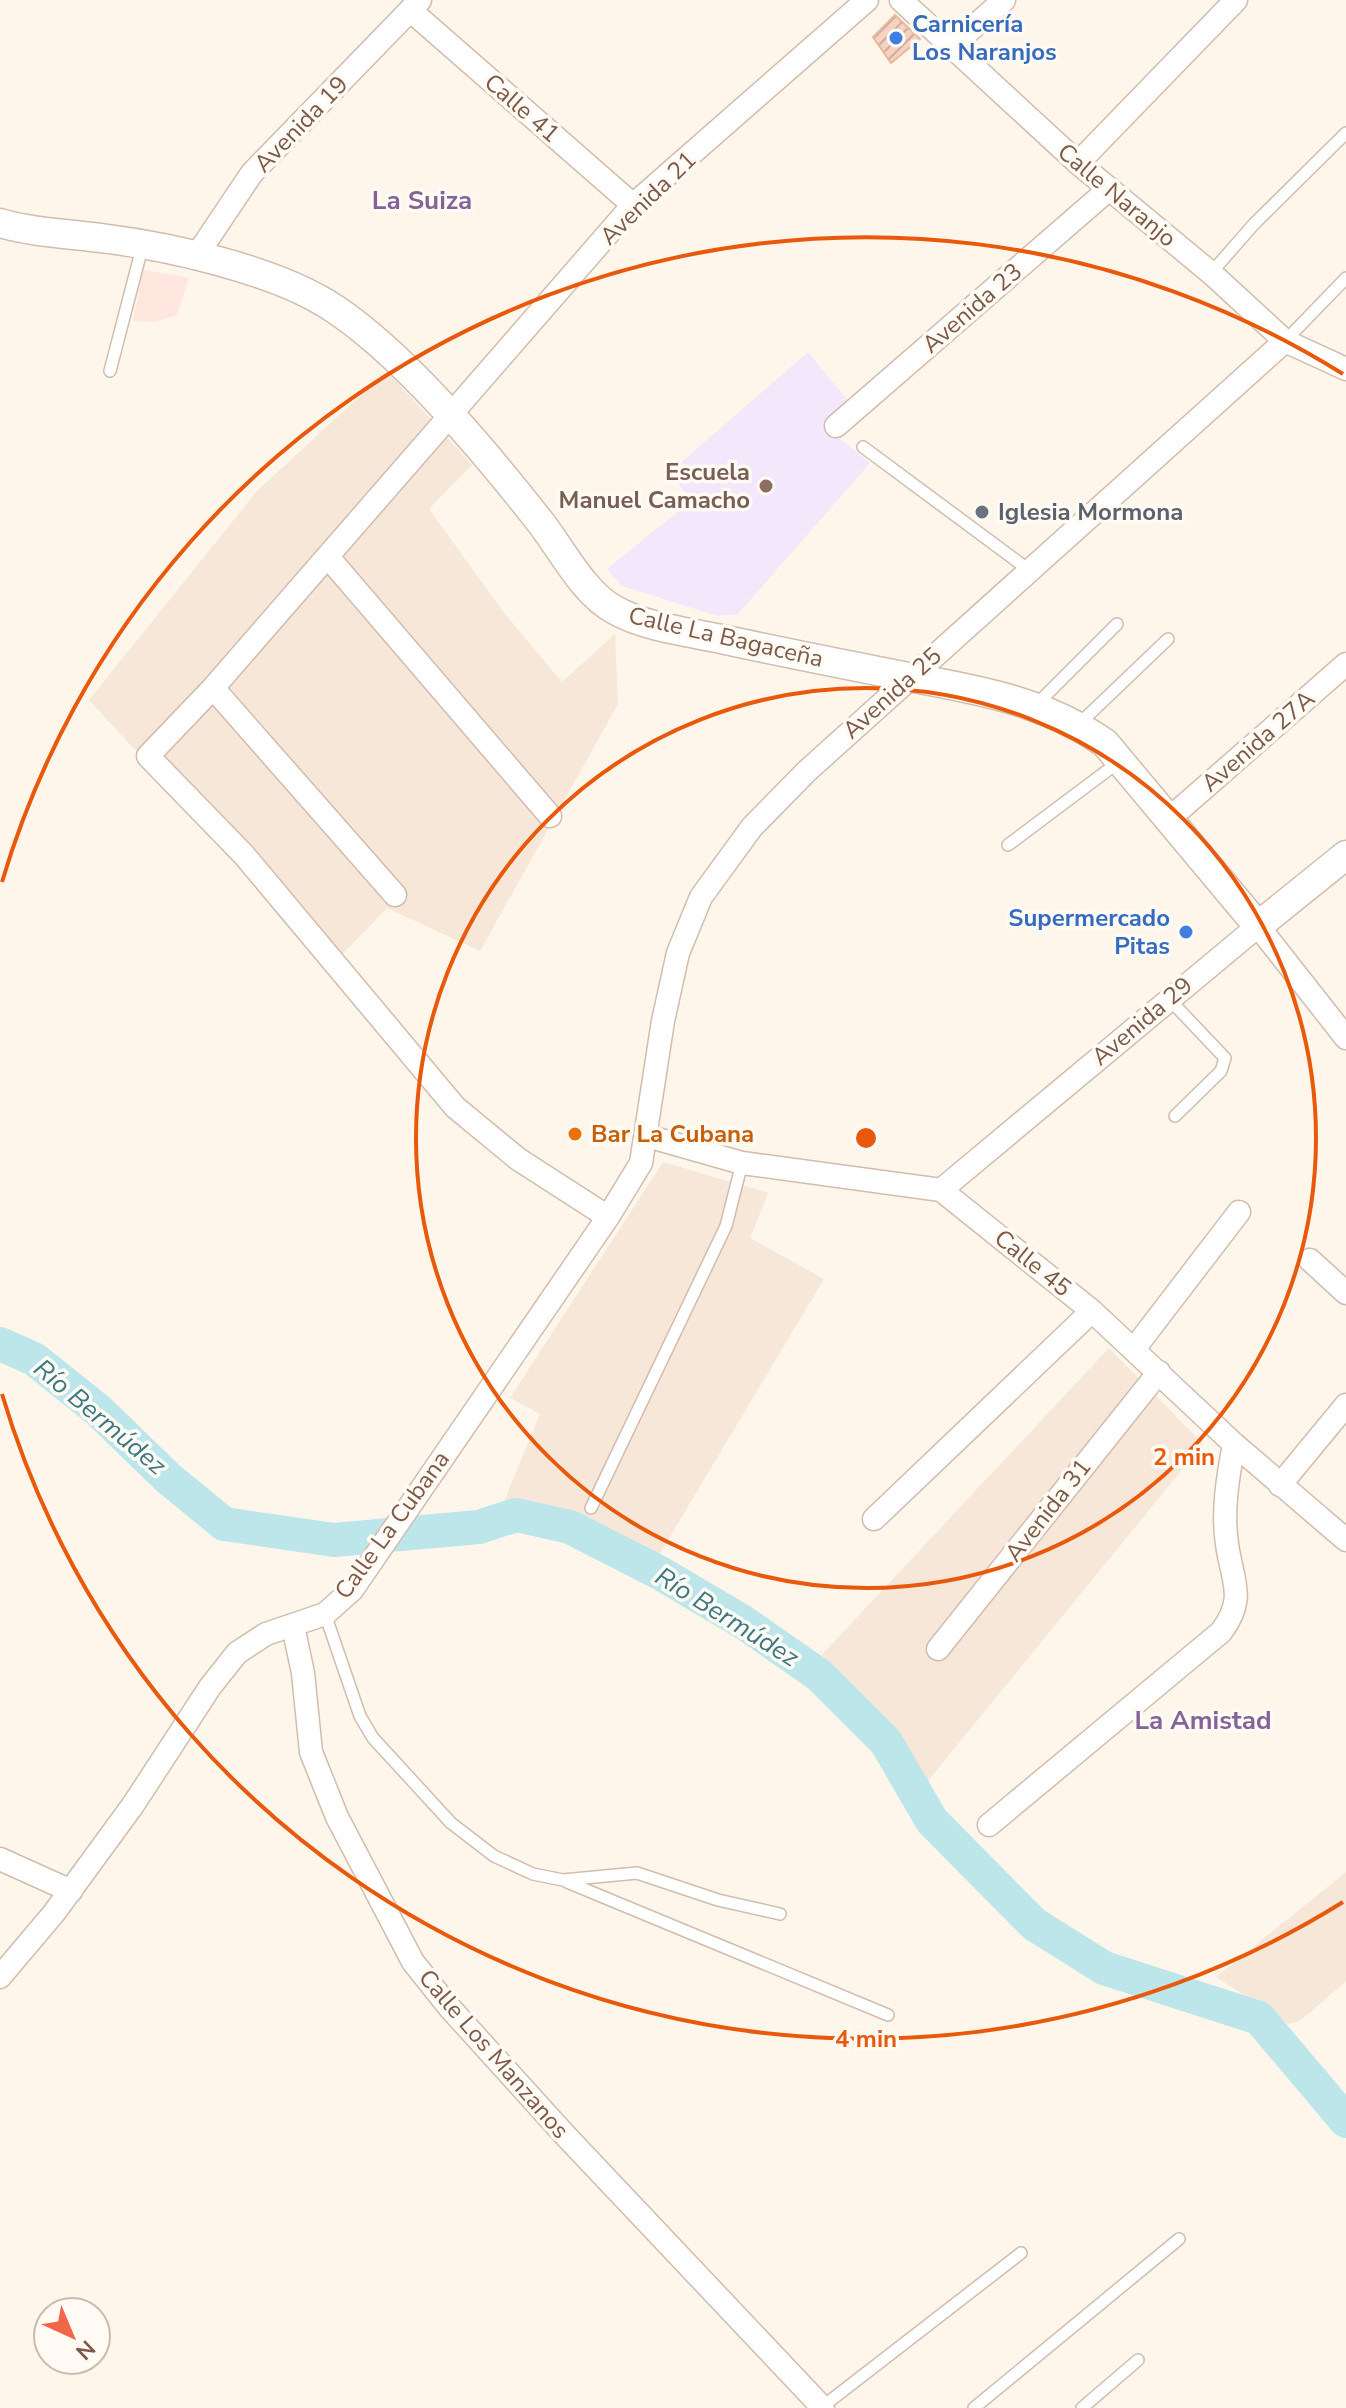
<svg xmlns="http://www.w3.org/2000/svg" width="1346" height="2408" font-family="'Nunito Sans',sans-serif">
<defs>
<pattern id="building-hatch" width="6" height="6" patternUnits="userSpaceOnUse" patternTransform="scale(2)"><rect width="6" height="6" fill="#f6d3c0"/><path d="M-1 1l2-2M0 6l6-6M5 7l2-2" fill="none" stroke="#ccae9e"/></pattern>
</defs>
<rect width="100%" height="100%" fill="#fef6eb"/>
<path fill="#f6e7d8" d="M387,371L472,465L429,509L504,613L562,682L615,634L618,704L480,951L387,908L333,964L89,700L257,491Z
M663,1162L768,1193L750,1238L824,1279L656,1560L577,1517L503,1504L540,1414L510,1398Z
M1109,1348L1203,1444L922,1788L909,1752L818,1659Z
M1346,1872V1981L1300,2021L1289,2024L1216,1977Z"/>
<path fill="#ffe6de" d="M143,270L189,278L177,315L155,322L133,321Z"/>
<path fill="#f3e7fb" d="M808,352L850,403L825,427L870,463L738,614L718,616L622,586L607,569L692,500L669,473Z"/>
<g fill="none" stroke-linecap="round" stroke-linejoin="round">
<path stroke="#bce6ea" stroke-width="34" d="M0,1344L34,1359L98,1410L168,1478L224,1524L334,1540L479,1527L516,1515L570,1527L660,1573L743,1622L819,1675L886,1742L932,1821L1034,1924L1104,1968L1259,2018L1346,2121"/>
</g>
<path fill="url(#building-hatch)" stroke="#eab89f" stroke-width="2" d="M895,15L920,39L891,63L873,37Z"/>
<g fill="none" stroke-linecap="round" stroke-linejoin="round">
<g stroke="#d3bcae" stroke-width="14">
<path id="service" d="M1211,273L1254,224L1346,133
M1285,341L1346,278
M110,371L143,244
M863,447L1029,570
M1036,705L1117,624
M1079,724L1168,639
M1008,845L1120,761
M1169,999L1225,1058L1221,1071L1175,1116
M591,1508L726,1226L742,1163
M325,1614L360,1716L373,1738L451,1823L494,1856L533,1874L563,1880L637,1873L718,1900L780,1914
M567,1882L888,2015
M822,2407L1021,2253
M974,2408L1179,2239
M1082,2408L1138,2360"/>
</g>
<g stroke="#d3bcae" stroke-width="25">
<path id="minor" d="M901,0L1078,163L1211,273L1285,341L1346,369
M410,10L633,205
M951,47L1004,0
M1078,163L1236,0
M195,258L252,173L420,0
M836,426L1108,190
M328,557L550,816
M213,688L395,895
M1170,818L1346,664
M647,1136L742,1163L941,1190L1092,1311L1234,1444L1346,1540
M941,1190L1258,926L1346,1038
M608,1217L518,1159L455,1107L244,855L148,756L213,688L633,205L867,0
M1310,1260L1346,1293
M1134,1349L1239,1212
M1280,1485L1346,1405
M874,1519L1092,1311
M293,1626L303,1673L311,1752L337,1817L413,1962L449,2007L564,2134L823,2408
M938,1649L1159,1372
M989,1825L1221,1632C1247,1598 1232,1581 1227,1544C1222,1511 1228,1476 1234,1444
M0,1859L71,1891
M0,1977L54,1913L133,1805L210,1687L237,1653L266,1634L325,1614L352,1590L608,1217L641,1163L663,1021L678,953L701,897L752,827L807,771L1285,341"/>
</g>
<g stroke="#d3bcae" stroke-width="31">
<path id="tertiary" d="M0,223C34,233 73,234 108,239C172,247 272,270 327,304C400,349 487,454 541,523C562,550 584,594 615,610C647,628 690,632 726,640C786,653 847,665 908,677C979,690 1044,701 1105,743L1258,926L1346,855"/>
</g>
<use href="#service" stroke="#fff" stroke-width="11"/>
<use href="#minor" stroke="#fff" stroke-width="22"/>
<use href="#tertiary" stroke="#fff" stroke-width="28"/>
</g>
<g fill="none" stroke="#e8590c" stroke-width="4">
<circle cx="866" cy="1138" r="450"/>
<path d="M1343 1902A901 901 0 0 1 2 1394M2 882A901 901 0 0 1 1343 374"/>
</g>
<g fill="#3f7fe0" stroke="#fffaf3" stroke-width="3">
<circle cx="896" cy="38" r="8"/>
<circle cx="1186" cy="932" r="8"/>
</g>
<circle fill="#8d6e63" stroke="#fffaf3" stroke-width="3" cx="766" cy="486" r="8"/>
<circle fill="#6b7280" stroke="#fffaf3" stroke-width="3" cx="982" cy="512" r="8"/>
<circle fill="#e8710a" stroke="#fffaf3" stroke-width="3" cx="575" cy="1134" r="8"/>
<g text-anchor="middle" dominant-baseline="central" stroke-width="7" stroke-linejoin="round" paint-order="stroke">
<g font-size="24" font-weight="bold" fill="#366cbe" stroke="#fffaf3" text-anchor="start">
<text x="912" y="24">Carnicería<tspan x="912" dy="28">Los Naranjos</tspan></text>
<text x="1170" y="918" text-anchor="end">Supermercado<tspan x="1170" dy="28">Pitas</tspan></text>
</g>
<g font-size="24" fill="#7c5a4a" stroke="#fffaf3">
<text transform="translate(522 108) rotate(41)">Calle 41</text>
<text transform="translate(301 124) rotate(-46)">Avenida 19</text>
<text transform="translate(1117 195) rotate(40)">Calle Naranjo</text>
<text transform="translate(648 198) rotate(-44)">Avenida 21</text>
<text transform="translate(972 308) rotate(-41)">Avenida 23</text>
<text transform="translate(726 637) rotate(13)">Calle La Bagaceña</text>
<text transform="translate(892 693) rotate(-42)">Avenida 25</text>
<text transform="translate(1258 741) rotate(-41)">Avenida 27A</text>
<text transform="translate(1142 1021) rotate(-40)">Avenida 29</text>
<text transform="translate(1033 1263) rotate(39)">Calle 45</text>
<text transform="translate(1048 1510) rotate(-52)">Avenida 31</text>
<text transform="translate(392 1525) rotate(-54)">Calle La Cubana</text>
<text transform="translate(494 2054) rotate(49)">Calle Los Manzanos</text>
</g>
<g font-size="24" font-weight="bold" fill="#785e54" stroke="#fffaf3" text-anchor="end">
<text x="750" y="472">Escuela<tspan x="750" dy="28">Manuel Camacho</tspan></text>
</g>
<g font-size="24" font-weight="bold" fill="#5b616d" stroke="#fffaf3" text-anchor="start">
<text x="998" y="512">Iglesia Mormona</text>
</g>
<g font-size="24" font-weight="bold" fill="#c56008" stroke="#fffaf3" text-anchor="start">
<text x="591" y="1134">Bar La Cubana</text>
</g>
<g font-size="26" font-weight="bold" fill="#846398" stroke="#fffaf3">
<text x="422" y="200">La Suiza</text>
<text x="1203" y="1720">La Amistad</text>
</g>
<g font-size="26" font-style="italic" fill="#3c7982" stroke="#fffaf3">
<text transform="translate(100 1417) rotate(40)">Río Bermúdez</text>
<text transform="translate(727 1617) rotate(32)">Río Bermúdez</text>
</g>
</g>
<circle cx="866" cy="1138" r="12" fill="#e8590c" stroke="#fffaf3" stroke-width="4"/>
<g font-size="24" text-anchor="middle" font-weight="bold" fill="#e8590c" stroke="#fffaf3" stroke-width="7" stroke-linejoin="round" paint-order="stroke">
<text x="1184" y="1465">2 min</text>
<text x="866" y="2047">4 min</text>
</g>
<g transform="translate(72 2336) rotate(136)"><circle r="38" fill="#fffaf3" stroke="#cbbaaf" stroke-width="2"/>
<path d="M0-6L14 30L0 20L-14 30Z" fill="#f06648"/>
<text y="-12" font-size="22" font-weight="bold" text-anchor="middle" fill="#7c5a4a">N</text>
</g>
</svg>
